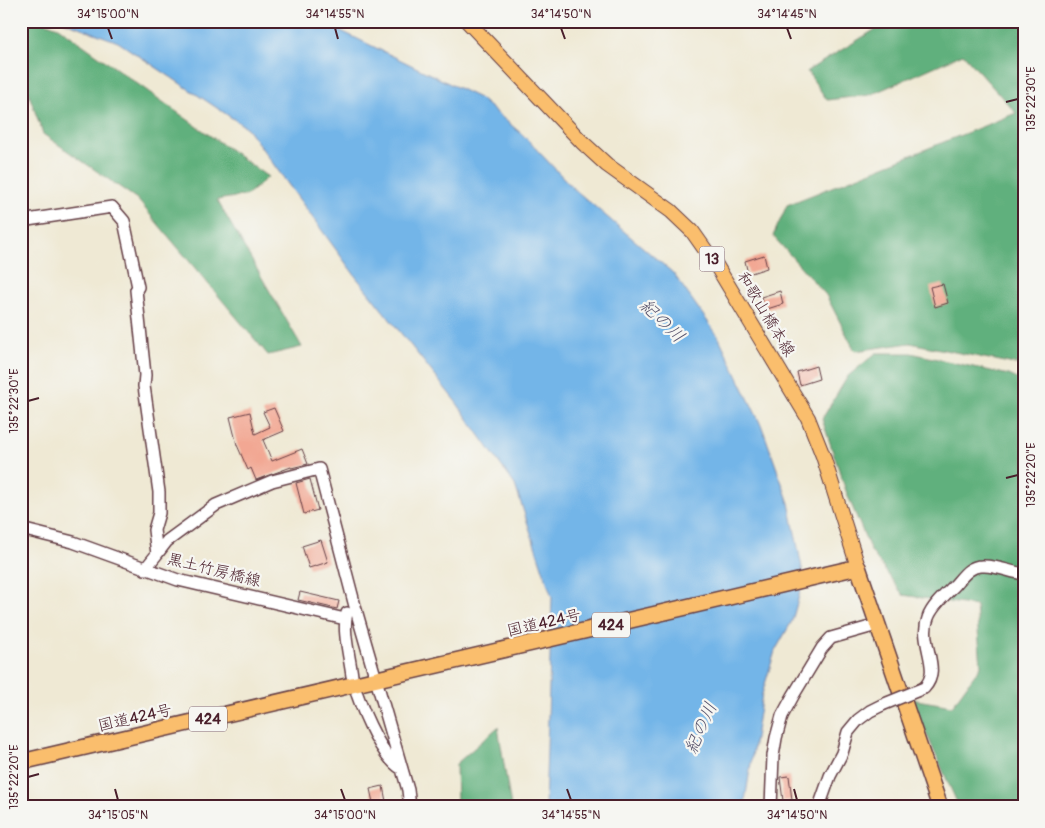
<svg xmlns="http://www.w3.org/2000/svg" width="1045" height="828" font-family="Pangolin,'Klee One',sans-serif">
<rect width="100%" height="100%" fill="#f6f6f2"/>
<filter id="ink" filterUnits="userSpaceOnUse"><feTurbulence type="fractalNoise" baseFrequency=".02" numOctaves="2"/><feDisplacementMap in="SourceGraphic" scale="10" xChannelSelector="R" yChannelSelector="G"/><feConvolveMatrix kernelMatrix="1 2 1 2 8 2 1 2 1" color-interpolation-filters="sRGB"/></filter>
<filter id="wash" filterUnits="userSpaceOnUse"><feTurbulence type="fractalNoise" baseFrequency=".0096" numOctaves="4" result="noise"/><feDisplacementMap in="SourceGraphic" scale="20" xChannelSelector="R" yChannelSelector="G"/><feGaussianBlur stdDeviation="1.12" result="paint"/><feColorMatrix in="noise" values="0 0 0 0 0 0 0 0 0 0 0 0 0 0 0 0 0 1.4 0 .05"/><feComposite in="paint" operator="in"/></filter>
<g filter="url(#wash)">
<rect width="100%" height="100%" fill="#efe9d4"/>
<path fill="#60b07d" stroke="#556854" d="M21,21H42L58,27L268,177L247,195L217,200L302,347L268,355L137,199L43,134L21,72Z
M889,21H1024V366L910,343L855,351L826,295L773,236L787,205L1016,113L963,54L870,95L827,100L807,71Z
M876,353H911L1009,375L1024,382V561H1016L1024,591V807H959L911,699L952,706L981,666L976,606L903,595L871,551L847,494L822,419L848,376Z
M498,727L511,807H457L456,764Z"/>
<path fill="#73b5e8" stroke="#5e6a8a" d="M63,21H326L333,27L479,98L523,135L573,188L673,273L718,336L762,427L789,503L804,578L792,621L775,651L762,694L744,807H545L552,597L515,485L456,402L356,277L247,128L118,42Z"/>
<g id="blocks">
<path fill="#f2a793" d="M764,255L767,268L748,274L745,261Z
M943,284L948,303L935,307L930,287Z
M780,291L783,304L764,310L761,297Z
M816,366L819,379L800,385L797,372Z
M274,408L284,431L263,440L272,461L302,449L308,464L291,468V467L256,480L251,468L248,470L237,445L230,417L250,412L255,434L270,427L263,412Z
M310,479L318,510L304,514L296,483Z
M321,540L328,562L309,568L302,546Z
M300,592L339,601L337,609L298,600Z
M789,776L792,800L783,801L780,777Z
M383,786L387,807H374L370,789Z"/>
</g>
</g>
<g filter="url(#ink)">
<use href="#blocks" fill-opacity="0" stroke="#633d44" stroke-width="1"/>
<g fill="none" stroke-linecap="round" stroke-linejoin="round">
<g stroke="#633d44" stroke-width="14">
<path id="minor" d="M21,221L112,207L124,221L138,287L136,290L145,375L144,386L159,492V513L154,530L157,554L145,569
M21,529L73,542L178,580L345,619
M157,554L167,541L216,505L272,481L319,469L356,610L408,790L410,807
M347,613C342,630 350,658 352,676
M924,688C943,669 918,643 928,618C932,606 946,594 955,585C963,576 969,566 982,566C995,565 1010,572 1024,574
M357,694C364,714 382,758 402,769
M771,807L773,756L776,738L782,716L793,696L822,648L831,638L877,625
M819,807L830,776L842,753L848,732L858,720L870,711L882,705"/>
</g>
<g stroke="#633d44" stroke-width="16">
<path id="major" d="M467,21L582,142L607,165L671,211L692,231L716,265L808,418L823,456L858,567"/>
</g>
<g stroke="#633d44" stroke-width="18">
<path id="highway" d="M21,762L858,567L940,807"/>
</g>
<use href="#minor" stroke="#fff" stroke-width="11"/>
<use href="#major" stroke="#fabe6d" stroke-width="14"/>
<use href="#highway" stroke="#fabe6d" stroke-width="15"/>
<g stroke="#633d44" stroke-width="14" stroke-linecap="butt">
<path id="minor-bridge" d="M882,705L924,688"/>
</g>
<use href="#minor-bridge" stroke="#fff" stroke-width="11"/>
</g>
</g>
<path fill="none" stroke="#4a1f2b" stroke-width="2" d="M108,28L112,39M335,28L338,39M561,28L565,39M787,28L791,39M1006,102L1018,99M28,401L39,398M1006,478L1018,475M28,777L39,774M115,789L118,800M341,789L345,800M567,789L571,800M794,789L797,800"/>
<g text-anchor="middle" dominant-baseline="central" stroke-width="4.5" stroke-linejoin="round" paint-order="stroke">
<g fill="#f6f6f2" stroke="#7e6067" stroke-width="1">
<rect x="699.5" y="246.5" width="25" height="25" rx="4"/>
<rect x="592" y="612.5" width="38" height="25" rx="4"/>
<rect x="189" y="706.5" width="38" height="25" rx="4"/>
</g>
<g font-size="15" font-weight="bold" fill="#4a1f2b">
<text x="712" y="259">13</text>
<text x="611" y="625">424</text>
<text x="208" y="719">424</text>
</g>
<g font-size="16" fill="#4a1f2b" stroke="#f6f6f2">
<text transform="translate(766 314) rotate(59)">和歌山橋本線</text>
<text transform="translate(214 570) rotate(14)">黒土竹房橋線</text>
<text transform="translate(544 623) rotate(-13)">国道424号</text>
<text transform="translate(135 718) rotate(-13)">国道424号</text>
</g>
<g font-size="18" font-style="italic" fill="#58546d" stroke="#f6f6f2">
<text transform="translate(662 321) rotate(44)">紀の川</text>
<text transform="translate(701 728) rotate(-66)">紀の川</text>
</g>
</g>
<rect width="1045" height="828" fill="none" stroke="#f6f6f2" stroke-width="55"/>
<rect x="28" y="28" width="990" height="772" fill="none" stroke="#4a1f2b" stroke-width="2"/>
<g font-size="12" text-anchor="middle" fill="#4a1f2b">
<text x="108" y="18">34°15'00"N</text>
<text x="335" y="18">34°14'55"N</text>
<text x="561" y="18">34°14'50"N</text>
<text x="787" y="18">34°14'45"N</text>
<text transform="translate(1031 99) rotate(-90)" y="4">135°22'30"E</text>
<text transform="translate(14 401) rotate(-90)" y="4">135°22'30"E</text>
<text transform="translate(1031 475) rotate(-90)" y="4">135°22'20"E</text>
<text transform="translate(14 777) rotate(-90)" y="4">135°22'20"E</text>
<text x="118" y="819">34°15'05"N</text>
<text x="345" y="819">34°15'00"N</text>
<text x="571" y="819">34°14'55"N</text>
<text x="797" y="819">34°14'50"N</text>
</g>
</svg>
